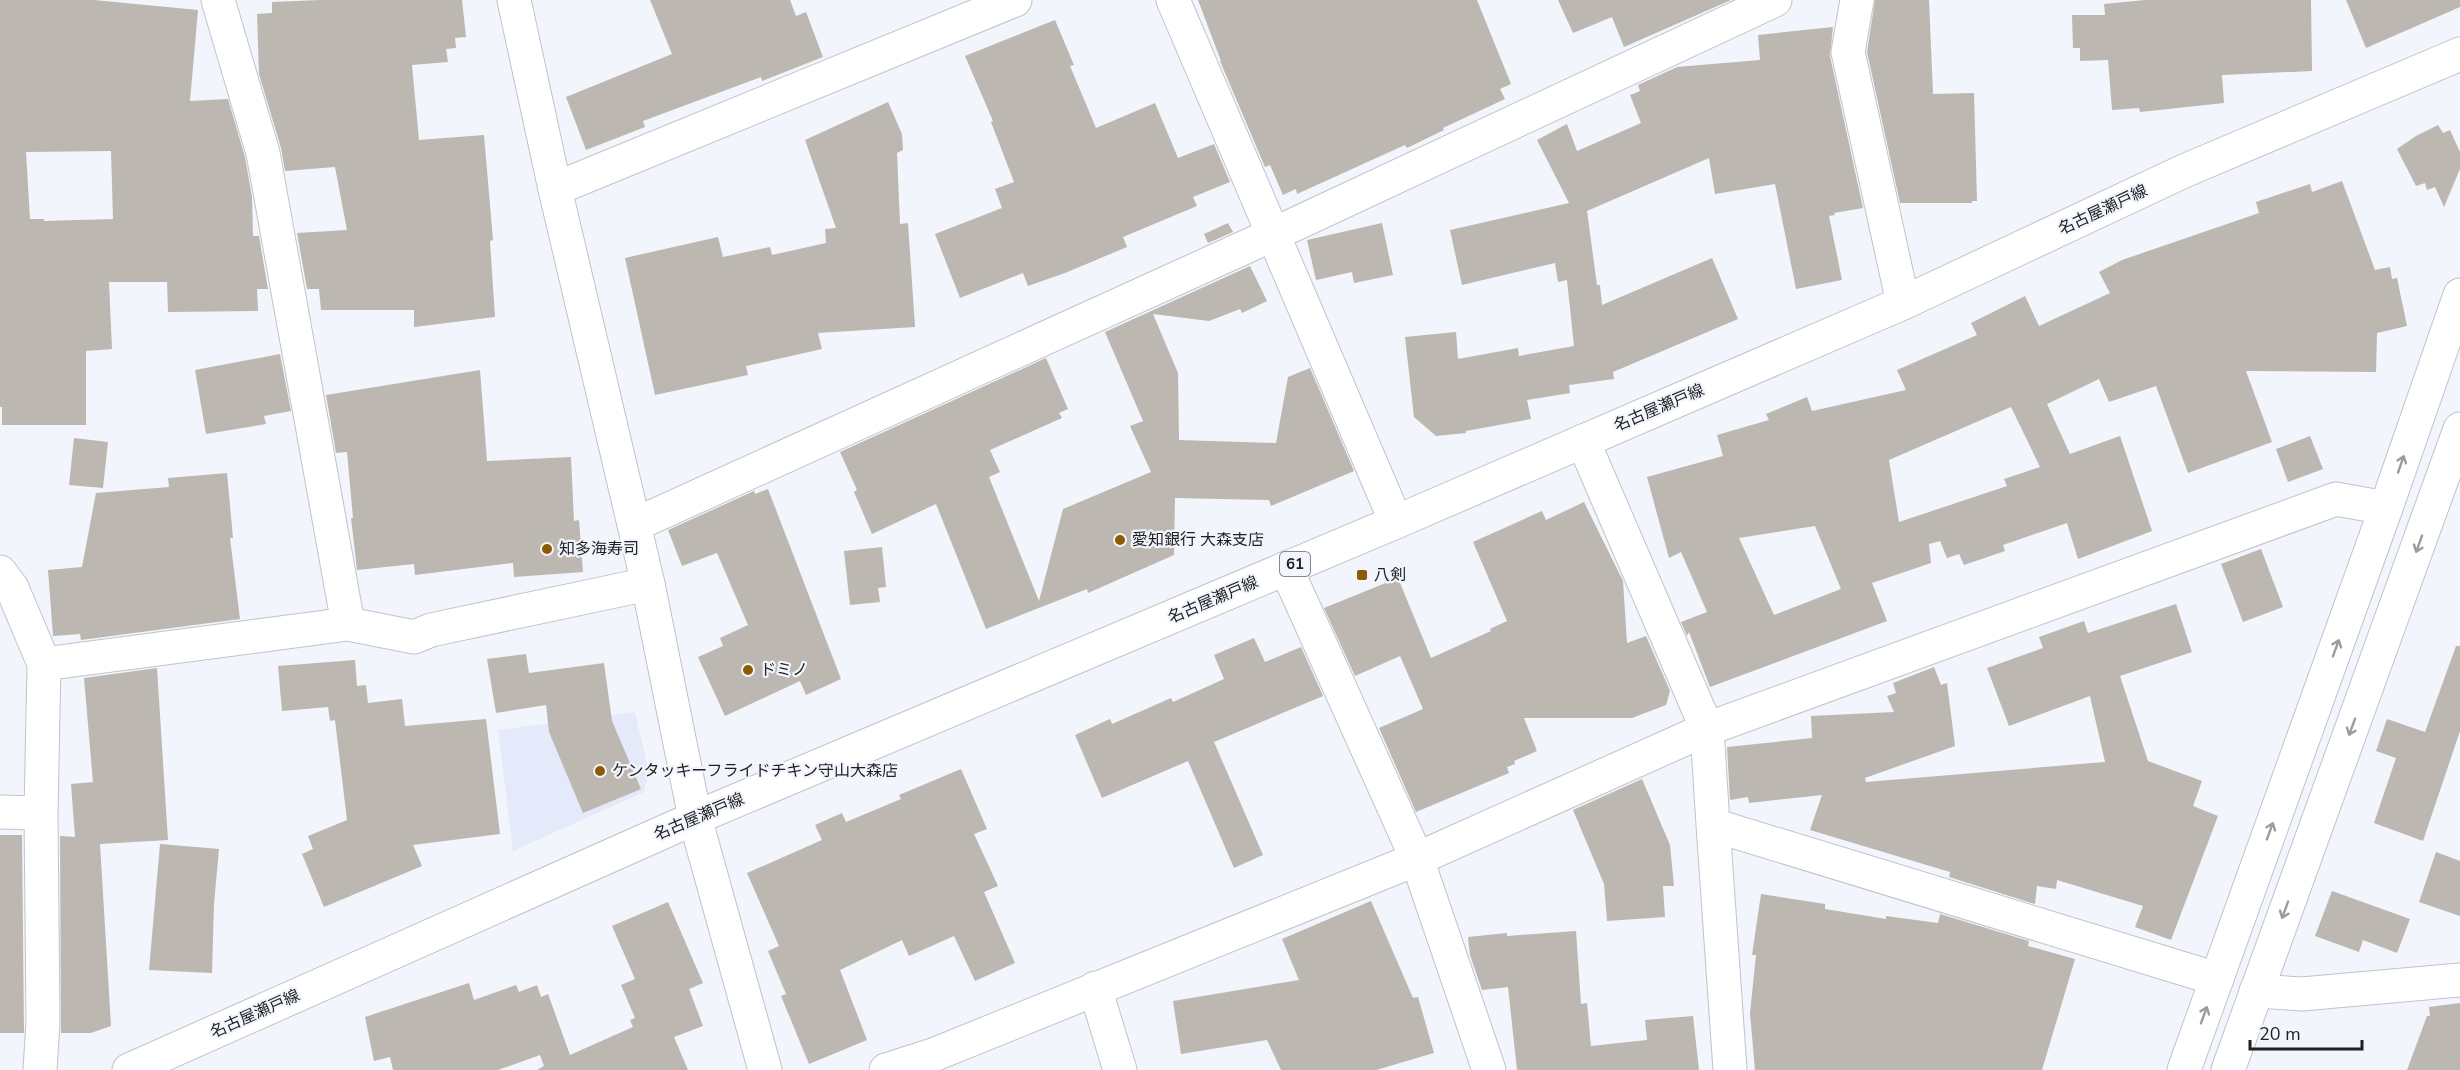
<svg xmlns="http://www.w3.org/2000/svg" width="2460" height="1070" font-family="'Nunito Sans','Noto Sans JP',sans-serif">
<rect width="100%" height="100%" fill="#f2f5fc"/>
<path fill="#e4eaf9" d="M635,712L649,772L644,792L513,851L498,730Z"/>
<path fill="#bcb7b0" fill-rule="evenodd" d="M0,0H94L198,10L190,101L228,99L245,157L252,197L253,236H259L268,289H257L258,311L168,312L167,282H109L112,349L86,351V425H2V407H0ZM111,151L113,219L44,221V219H30L26,152Z
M320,0H462L466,37L455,38L456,48L446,49L448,62L412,65L419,140L484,135L493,240L490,241L495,317L414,327V310H321L319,289H307L297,233L347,230L335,167L285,171L281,148L259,74L257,14L272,13V2Z
M650,0H790L796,16L806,12L823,57L762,81L761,77L643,121L645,127L586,150L566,97L672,54Z
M1198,0H1477L1511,84L1500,89L1505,99L1443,128L1444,130L1407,148L1405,145L1297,194L1296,189L1283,195L1270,165L1265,167L1220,61H1221Z
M1558,0H1731L1624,47L1612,17L1573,33Z
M1875,0H1929L1933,94L1974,93L1977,201H1972V203H1900L1867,52Z
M2145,0H2311L2312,71L2222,75L2224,103L2140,112L2139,108L2112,110L2108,60L2080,61V48H2073L2072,15H2105L2104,4Z
M2346,0H2460V7L2366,48Z
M1055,20L1074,65L1070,66L1096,128L1155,103L1178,158L1214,144L1230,182L1193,197L1197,206L1123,237L1127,247L1065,273L1028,286L1023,273L960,298L935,234L1002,208L995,189L1014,182L991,122L993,121L965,56Z
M1833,27L1830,56L1863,208L1834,213L1835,215L1829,216L1842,280L1796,289L1775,184L1715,194L1709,158L1587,211L1597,285H1600L1602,305L1712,258L1738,319L1613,372L1614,379L1569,385L1570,393L1527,400L1531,419L1466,431V433L1436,436L1414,417L1405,337L1456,332L1458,359L1518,348L1519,356L1574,346L1567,280L1558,282L1555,263L1462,285L1450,230L1569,203L1537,140L1567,124L1577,151L1641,123L1630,95L1640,91L1638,85L1677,67L1760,60L1758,35Z
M888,102L902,134L903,150L897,153L900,224L908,223L915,327L818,333L822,349L746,366L748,375L655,395L625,258L718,237L723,257L770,247L772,255L826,243L825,229L836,228L805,140Z
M2438,125L2443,133L2450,130L2460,152V169L2444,207L2435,187L2427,190L2425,183L2416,186L2397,149L2416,136Z
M2342,181L2375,270L2390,267L2392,279L2397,278L2407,326L2377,333L2376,372L2246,371L2272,442L2188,473L2156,386L2109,402L2099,379L2047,404L2070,454L2120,436L2152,531L2078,559L2067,523L2003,545L2005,551L1964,565L1959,554L1947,558L1940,541L1929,544L1931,563L1872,583L1887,621L1710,687L1689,632L1687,636L1681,622L1707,612L1681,552L1669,558L1647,477L1723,456L1717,435L1769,420L1766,414L1807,397L1812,411L1906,390L1897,370L1977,335L1971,323L2025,296L2039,326L2110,293L2099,272L2122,260L2259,213L2256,202L2310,184L2312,192ZM2011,407L2040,467L2004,479L2007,486L1899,522L1889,460ZM1815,526L1841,589L1774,615L1739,538Z
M1228,223L1233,232L1208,243L1204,234Z
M1382,223L1393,275L1354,283L1352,272L1316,280L1307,240Z
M1250,266L1267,301L1242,313L1240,309L1209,321L1153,314L1178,373L1179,440L1276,443L1288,377L1310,368L1354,471L1271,506L1269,500L1175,498L1174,555L1088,593L1087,589L986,629L936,504L872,534L854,492L857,490L840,452L1046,358L1068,409L1059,413L1062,418L990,450L1000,472L989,477L1039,601L1063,509L1151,472L1130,426L1143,421L1105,332Z
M280,354L291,411L264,416L266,424L206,434L195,370Z
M480,370L487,461L571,457L574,521L579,520L583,572L514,577L513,563L415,575L414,564L357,570L351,518H353L347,452L336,453L326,395Z
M2310,436L2323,469L2288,482L2276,449Z
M74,438L108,442L103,488L69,485Z
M227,473L233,538H230L240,619L81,640L80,634L53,636L48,570L82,567L96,493L169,487L168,478Z
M768,489L841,679L806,695L800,681L725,716L698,657L723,646L720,638L748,625L717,553L682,566L668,530L754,491L755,494Z
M1584,502L1623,581L1627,643L1646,636L1670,691L1666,705L1632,718H1524L1537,751L1514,761L1515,764L1507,767L1509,773L1416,812L1379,728L1423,709L1400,656L1355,676L1324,608L1398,578L1431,658L1491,631L1490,629L1507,621L1473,542L1542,511L1546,520Z
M882,547L886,587L878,588L880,602L850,605L844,551Z
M2261,549L2283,607L2243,622L2221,564Z
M2176,604L2192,652L2120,676L2148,761L2202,781L2193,806L2218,816L2171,940L2135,927L2143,906L2057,880L2056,889L2037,886L2035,904L1949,877L1950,872L1810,830L1822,795L1749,803L1748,797L1730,800L1727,747L1812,738L1811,716L1894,712L1887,696L1896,693L1893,683L1934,667L1941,685L1947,683L1955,746L1865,778L1866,782L2105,762L2090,696L2009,726L1987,668L2043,648L2039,637L2084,621L2088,633Z
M1254,638L1265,662L1301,647L1323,696L1214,742L1263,855L1234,868L1188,761L1102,798L1075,735L1110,719L1112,724L1171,698L1173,702L1224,679L1214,655Z
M2456,646H2460V731L2423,841L2374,823L2396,758L2376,751L2387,719L2425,732Z
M526,654L529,673L604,663L612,721L641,789L583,813L549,732L546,705L496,713L487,659Z
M355,660L357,686L366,685L368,703L402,699L405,726L486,719L500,834L413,845L422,866L324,907L302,854L313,849L308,836L347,820L335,720L330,721L328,707L282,711L278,666Z
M157,668L168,840L100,844L111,1026L91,1033H61L60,836L75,837L71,784L93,782L84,678Z
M961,769L987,829L974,834L998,886L984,892L1015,963L975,981L954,936L909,956L902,940L840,970L867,1040L809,1064L781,996L786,994L768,951L779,946L747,873L822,840L815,825L842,813L846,822L901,799L899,795Z
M1642,779L1670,845L1674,886H1663L1665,917L1607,921L1604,884L1573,810Z
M0,835H22L24,1033H0Z
M160,844L219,849L214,904L212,973L149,970Z
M2436,852L2460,861V916L2419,902Z
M2332,891L2410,919L2397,953L2363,940L2359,952L2315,936Z
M1761,894L1825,904V909L1886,919V916L1938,923L1940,914L2029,941L2028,946L2075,959L2042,1070H1755L1750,1013L1756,955H1752Z
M1371,901L1413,998L1418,997L1434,1053L1376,1070H1281L1267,1040L1181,1054L1173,1001L1299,980L1282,939Z
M668,902L703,983L689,989L703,1026L674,1037L688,1070H537L544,1066L540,1055L498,1070H393L390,1057L374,1061L365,1017L469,983L474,1000L516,985L519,992L537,985L541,997L548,994L570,1055L633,1027L630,1020L635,1018L621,985L635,979L612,926Z
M1576,931L1581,1004L1587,1003L1591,1046L1647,1040L1645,1020L1693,1016L1699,1070H1517L1508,987L1482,990L1470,955L1468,937L1507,933V936Z
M2460,1003V1070H2407L2427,1016H2430L2429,1007Z"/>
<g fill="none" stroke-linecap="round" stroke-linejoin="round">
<g stroke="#c0c3ca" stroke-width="35">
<path id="street" d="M218,0L263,153L348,624
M1173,0L1396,522
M1857,0L1848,52L1903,303
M555,189L1015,0
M1583,441L1707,729L1713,825L2217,979
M634,525L1274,234L1775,0
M1286,568L1417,859L1489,1070
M0,572L12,588L44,664L41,813L43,1022L40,1070
M44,664L348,624L414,637L431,630L648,584
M0,812L41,813
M1713,825L1730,1070
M1095,988L1120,1070
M2256,991L2302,994L2460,980
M886,1070L933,1055L1417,859L1707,729L2336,499L2386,508"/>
</g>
<g stroke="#c0c3ca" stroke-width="35">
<path id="secondary" d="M514,0L555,189L648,584L695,818L765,1070
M2184,1070L2386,508L2460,295
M2228,1070L2460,429"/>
</g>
<g stroke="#c0c3ca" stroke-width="35">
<path id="primary" d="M129,1070L695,818L1396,522L1903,303L2184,171L2460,54"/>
</g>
<use href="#street" stroke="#fff" stroke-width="33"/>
<use href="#secondary" stroke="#fff" stroke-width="33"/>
<use href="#primary" stroke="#fff" stroke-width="33"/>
</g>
<defs><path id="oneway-shaft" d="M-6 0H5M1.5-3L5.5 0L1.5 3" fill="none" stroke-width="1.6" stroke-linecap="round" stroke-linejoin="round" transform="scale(1.5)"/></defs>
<g stroke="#9a9b9c">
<use href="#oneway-shaft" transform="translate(2401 464) rotate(-71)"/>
<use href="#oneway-shaft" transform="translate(2419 544) rotate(110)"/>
<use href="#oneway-shaft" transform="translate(2336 648) rotate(-70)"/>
<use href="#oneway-shaft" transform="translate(2352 727) rotate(110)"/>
<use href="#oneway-shaft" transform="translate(2270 831) rotate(-70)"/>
<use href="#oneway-shaft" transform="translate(2285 910) rotate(110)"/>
<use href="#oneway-shaft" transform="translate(2204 1015) rotate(-70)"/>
</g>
<g fill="#8b5a03" stroke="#f2f5fc" stroke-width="2">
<circle cx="1120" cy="540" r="6"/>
<circle cx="547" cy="549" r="6"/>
<rect x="1356" y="569" width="12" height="12" rx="3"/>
<circle cx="748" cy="670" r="6"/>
<circle cx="600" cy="771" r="6"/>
</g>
<g text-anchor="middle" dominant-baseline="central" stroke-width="4.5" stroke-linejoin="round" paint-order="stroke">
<rect fill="#f2f5fc" stroke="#5e6063" stroke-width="1.5" x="1280" y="552" width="30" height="24" rx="4.5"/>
<g font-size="15" font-weight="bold" fill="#1e2022">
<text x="1295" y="564">61</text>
</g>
<g font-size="16" fill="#1e2022" stroke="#f2f5fc">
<text transform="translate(2103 210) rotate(-25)">名古屋瀬戸線</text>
<text transform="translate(1659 408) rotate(-23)">名古屋瀬戸線</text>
<text transform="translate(1213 600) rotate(-23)">名古屋瀬戸線</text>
<text transform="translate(699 817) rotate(-23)">名古屋瀬戸線</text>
<text transform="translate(255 1014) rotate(-24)">名古屋瀬戸線</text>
</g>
<g font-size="16" fill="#1e2022" stroke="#f2f5fc" text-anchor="start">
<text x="1132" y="540">愛知銀行 大森支店</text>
<text x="559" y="549">知多海寿司</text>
<text x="1374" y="575">八剣</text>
<text x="760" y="670">ドミノ</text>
<text x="612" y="771">ケンタッキーフライドチキン守山大森店</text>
</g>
</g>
<path d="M2250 1040v9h112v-9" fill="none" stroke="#1e2022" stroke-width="3"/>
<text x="2259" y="1040" font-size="18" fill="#1e2022" stroke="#f2f5fc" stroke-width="4.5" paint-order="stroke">20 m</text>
</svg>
